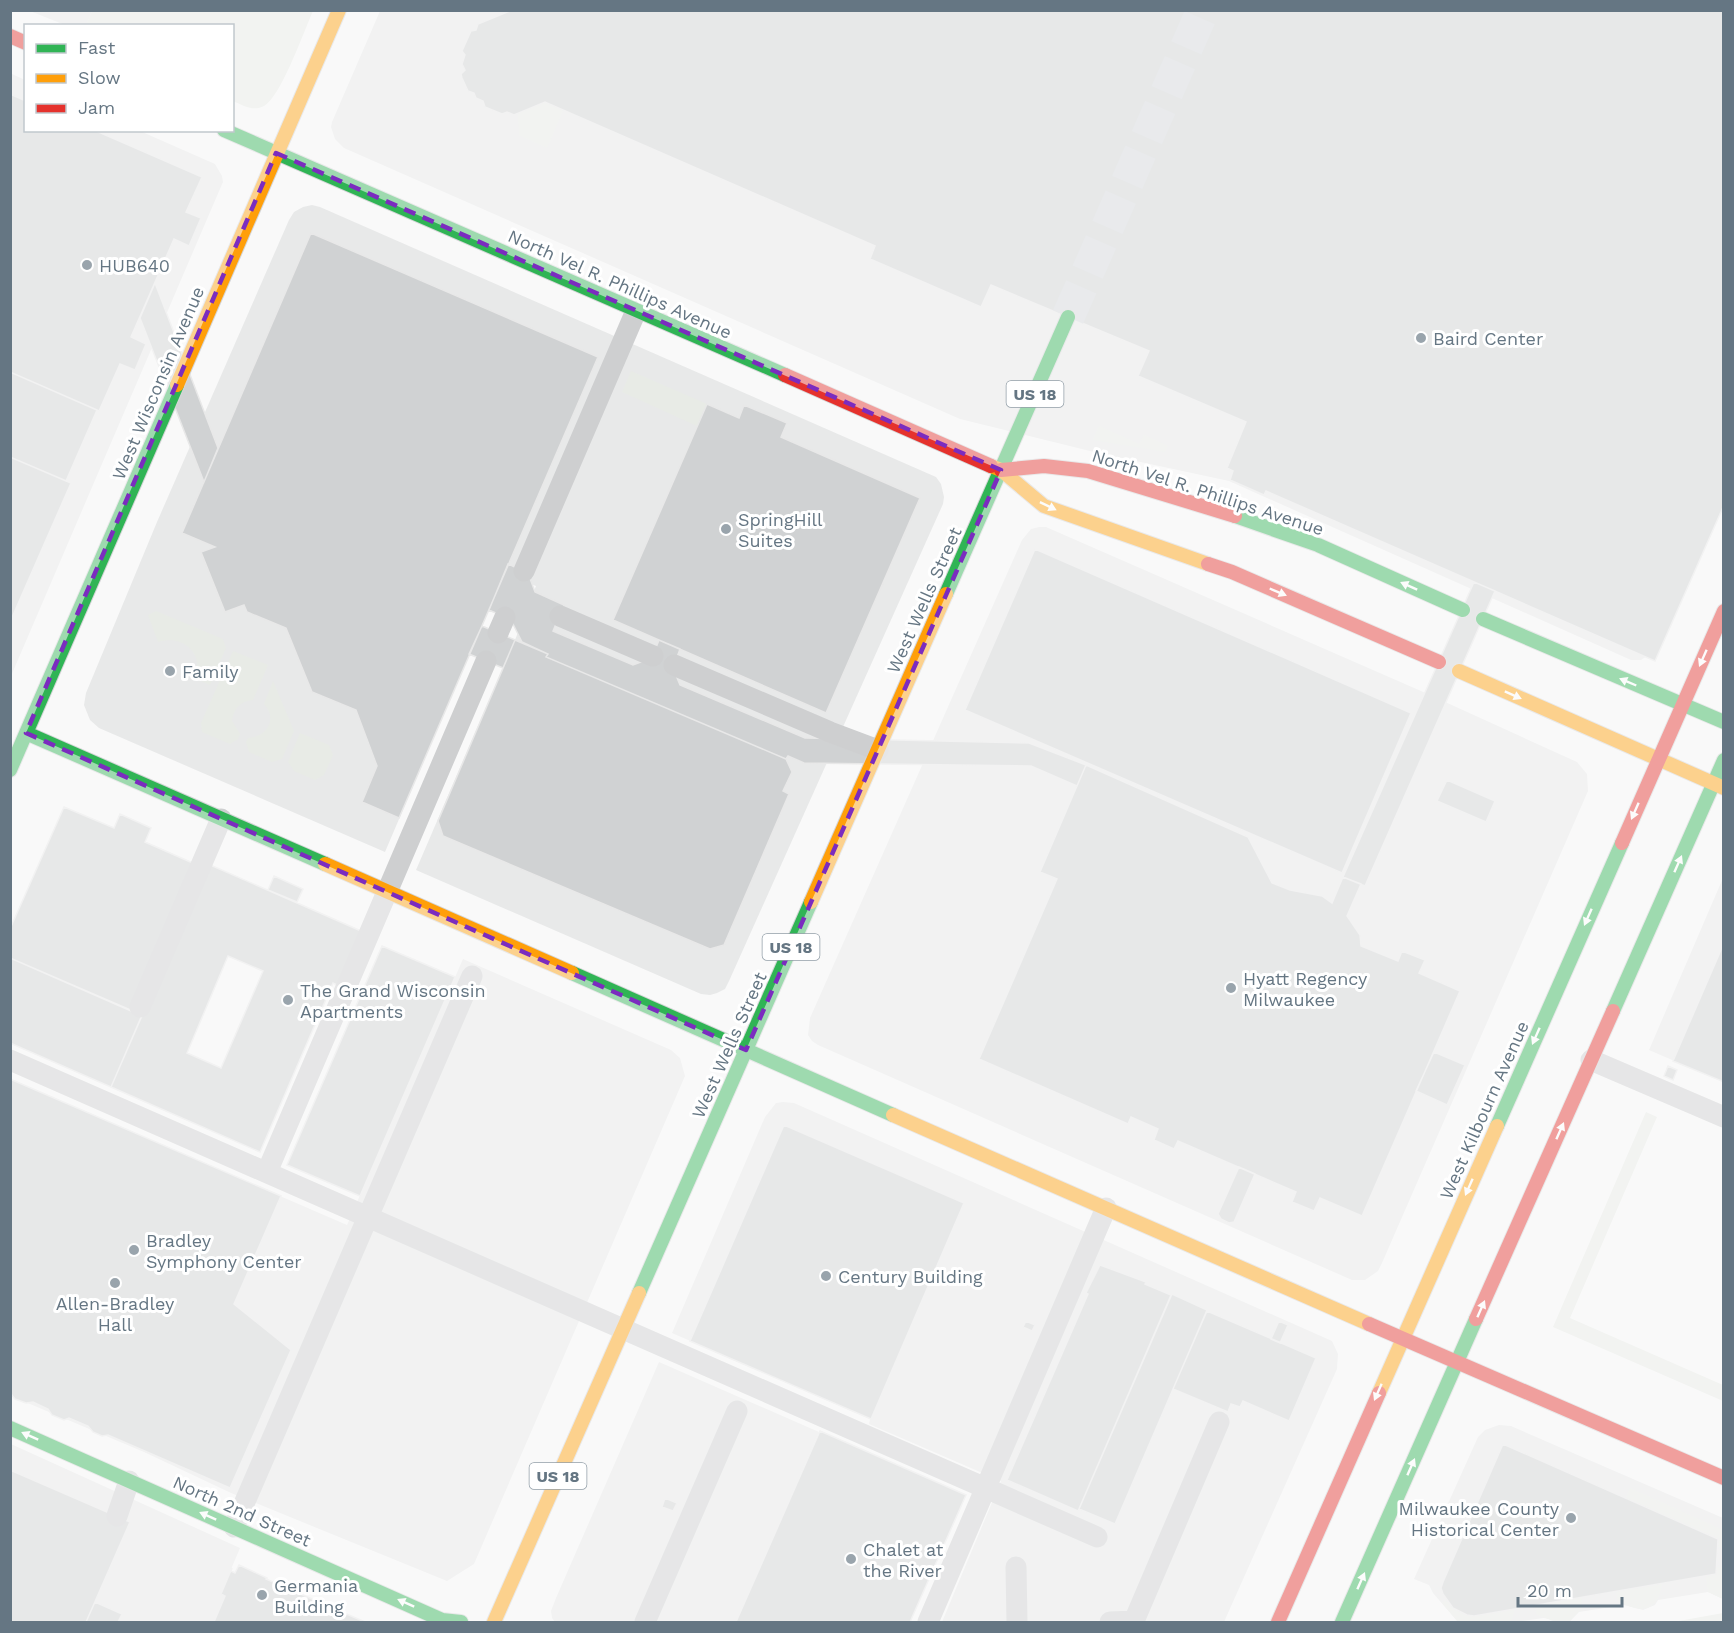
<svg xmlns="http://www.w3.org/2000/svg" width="1734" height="1633" font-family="'Work Sans',sans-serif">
<rect width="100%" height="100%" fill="#f9f9f9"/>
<path fill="#e8e9e9" d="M30,11H92L86,26L65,25Z
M380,11H1723L1650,654L1641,660H1631L1229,481L1094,452L960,419L344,148L335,139L331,127L332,122Z
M10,73L25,80L26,130L140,131L215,164L222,176L223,182L11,676Z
M312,205L320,207L936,477L941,484L944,497L943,504L729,981L725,989L717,993L710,995L701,994L416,870L515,640L536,586L504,573L385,852L99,728L90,720L84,705L86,693L157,522L289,220L294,212L303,207Z
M1039,527H1046L1421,691L1577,762L1587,774L1588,791L1382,1263L1378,1271L1365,1280H1352L818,1045L812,1041L808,1035L810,1018L1022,540L1031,529Z
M1723,878V1082L1649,1050Z
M463,959L671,1050L680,1058L685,1076L474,1564L447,1581L231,1493L144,1452L11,1396L10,1079L347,1225Z
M783,1102L794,1103L1332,1341L1338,1354L1337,1369L1224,1622H942L1001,1481L869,1424L870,1419L672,1333L765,1117L776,1103Z
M659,1362L819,1432L736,1622H555L552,1618L551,1611L556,1598Z
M1499,1425L1511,1426L1723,1518V1599L1708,1592L1658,1600L1655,1605L1643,1610L1624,1605L1579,1612L1570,1621L1562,1622L1544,1618L1514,1622H1458L1433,1593L1429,1585L1414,1579L1478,1437L1485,1430Z
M11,1444L240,1548L221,1593L225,1596L214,1622H11Z"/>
<path fill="#e8ebe6" d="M92,11V10L313,11C304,31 281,97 264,106C253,112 242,105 233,101L232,26L86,25Z
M545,102L563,110L547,148L519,135L518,113Z
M631,371L707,404L697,426L622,392Z
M1099,426L1139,444L1144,435L1168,446L1165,452L1093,440Z
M156,611L223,639L226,648L210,685L199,680L200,675L197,673C201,649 180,635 158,642L148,615Z
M233,651L268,665L253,700C240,701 234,708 232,721L240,734L238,739L230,744L202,732L201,723Z
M273,681L294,731L282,759L272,762L249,752L246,742L248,738C267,737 278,719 264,704Z
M300,733L329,745L333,755L324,775L315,780L294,771L288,762Z
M1646,1112L1657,1117L1570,1318L1723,1385V1401L1553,1327Z
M1630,1488L1723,1530V1547H1718V1539L1626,1498Z
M1716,1567H1723V1599L1708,1592L1706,1575Z
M1662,1583C1658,1612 1642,1614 1618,1601L1616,1591Z
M1582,1597L1581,1609L1570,1621H1553L1536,1614L1535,1605Z
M1446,1600C1462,1624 1491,1613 1515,1608L1511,1622H1458L1442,1603Z
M1723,1613V1622H1673Z"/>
<path fill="#d0d2d3" stroke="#e8e8e8" stroke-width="1.5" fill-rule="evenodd" d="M512,10H1724V505L1655,661L1266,491L1264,495L1230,480L1233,471L1227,468L1246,422L1138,376L1149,351L991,285L981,307L870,259L875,246L545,102L514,115L507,112L502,114L485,107L483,101L476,98L474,93L468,91L462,78L461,74L465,70L462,64L465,55L462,51L471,31L476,30L478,24Z
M10,94L26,101V130H94L202,177L186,212L201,218L189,246L174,239L131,337L146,344L135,370L120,364L99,411L10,372Z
M311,233L598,357L399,818L362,802L377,766L356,710L312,692L286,628L247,612L244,605L225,612L201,552L215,547L182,533Z
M155,283L218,448L204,482L140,318Z
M10,372L97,410L66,481L10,457Z
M707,404L739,418L744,405L787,423L781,437L920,498L826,713L613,620Z
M10,457L71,483L10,622Z
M1035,549L1411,713L1342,873L965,710Z
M508,564L528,573L535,592L564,605L553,631L633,665L652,658L659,640L680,649L673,668L680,685L805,738L1029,743L1086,765L1077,786L1031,766L804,763L788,756L786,759L546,657L548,654L522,642L511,620L489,610Z
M1474,582L1495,591L1365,886L1343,877Z
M482,626L515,640L503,668L469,654Z
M515,640L548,654L546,657L786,759L792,772L783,791L789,794L724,945L710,949L443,836L438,821Z
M1086,765L1248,837L1272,883L1290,890L1322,896L1332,903L1343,877L1361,884L1347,916L1360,935L1361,946L1398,961L1402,951L1425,960L1419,973L1460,991L1362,1216L1320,1198L1314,1211L1292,1202L1296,1192L1178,1141L1174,1149L1154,1140L1158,1129L1131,1117L1128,1124L979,1059L1057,879L1040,872Z
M1447,780L1495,801L1486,822L1437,801Z
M64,807L114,828L120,814L151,828L145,842L195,864L131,1011L10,958V929Z
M208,864L361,931L337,985L333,983L260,1152L111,1087ZM228,956L263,971L221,1068L187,1053Z
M274,876L303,889L297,902L268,890Z
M1724,943V1082L1673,1061Z
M382,946L455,977L360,1196L287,1165Z
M10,958L142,1015L111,1087L10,1043Z
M1434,1052L1465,1065L1447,1105L1416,1091Z
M1668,1066L1677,1070L1673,1080L1664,1076Z
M10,1079L281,1196L234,1304L291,1350L230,1488L108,1435L102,1436L93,1432L88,1426L69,1418L64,1420L52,1415L48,1409L33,1402L26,1403L15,1399L11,1394Z
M784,1125L964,1203L871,1419L690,1341Z
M1239,1167L1255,1174L1234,1222L1229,1223L1221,1219L1218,1214Z
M1100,1265L1146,1282L1145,1284L1171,1295L1078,1511L1007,1480L1088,1294L1086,1293Z
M1172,1294L1207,1310L1115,1524L1079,1509Z
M1207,1311L1316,1358L1289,1421L1243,1401L1240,1407L1231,1404L1228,1412L1173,1389Z
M1026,1321L1035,1325L1032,1331L1023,1327Z
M1279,1321L1288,1325L1280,1343L1271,1339Z
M820,1431L966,1495L910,1622H736Z
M1503,1444L1718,1539L1716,1574L1474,1616L1467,1615L1453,1608L1443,1594L1441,1588L1443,1582Z
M10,1470L130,1522L86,1622H10Z
M665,1498L677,1503L673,1511L662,1507Z
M239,1565L267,1578L266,1579L365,1622H214L225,1596L221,1594L232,1568L231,1571L235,1573Z
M95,1602L122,1614L118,1622H86Z"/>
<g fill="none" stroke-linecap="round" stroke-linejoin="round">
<path stroke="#d4d8dc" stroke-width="33" stroke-dasharray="33 16" stroke-linecap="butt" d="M1068,317L1203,10"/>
<g stroke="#d5d6d7" stroke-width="16">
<path id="fast" d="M224,130L785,375
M1235,516L1318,545L1463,610
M946,594L1068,317
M1483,619L1724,722
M26,733L325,864
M10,770L177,385
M572,973L893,1115
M1613,1011L1724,760
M1497,1126L1622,843
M639,1293L811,902
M10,1428L442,1620L461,1622
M1342,1622L1476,1319"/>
</g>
<g stroke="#d5d6d7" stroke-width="16">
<path id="slow" d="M177,385L339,10
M991,466L1001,470L1044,506L1208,564
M1459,671L1724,788
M325,864L572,973
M811,902L946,594
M893,1115L1369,1324
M1379,1393L1497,1126
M494,1622L639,1293"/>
</g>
<g stroke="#d5d6d7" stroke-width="16">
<path id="jam" d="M10,36L26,43
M785,375L991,466
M1001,470L1044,466L1088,471L1235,516
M1208,564L1232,572L1439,662
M1622,843L1724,611
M1476,1319L1613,1011
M1369,1324L1724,1478
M1278,1622L1379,1393"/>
</g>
<path stroke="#cecfd0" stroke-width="21" d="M524,571L636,311
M560,616L653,656
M498,633L505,617
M674,665L830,732L878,750
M140,1007L221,819
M10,1060L1097,1537
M1591,1060L1724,1117
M267,1172L486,661
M117,1516L129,1481
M234,1527L472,976
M1016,1567L1017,1622
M645,1622L737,1411
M928,1622L1106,1208
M1110,1622L1134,1621L1219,1422"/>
<use href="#fast" stroke="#30b455" stroke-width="14"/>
<use href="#slow" stroke="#ff9f0a" stroke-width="14"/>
<use href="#jam" stroke="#e5322d" stroke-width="14"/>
</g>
<defs><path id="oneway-solid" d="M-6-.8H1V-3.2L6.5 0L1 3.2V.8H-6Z" transform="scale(1.5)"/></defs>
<g fill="#fff">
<use href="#oneway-solid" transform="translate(1048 506) rotate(26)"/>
<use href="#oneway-solid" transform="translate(1409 586) rotate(-156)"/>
<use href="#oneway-solid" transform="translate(1278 592) rotate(23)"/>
<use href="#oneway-solid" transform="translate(1703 658) rotate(114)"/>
<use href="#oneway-solid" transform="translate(1628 682) rotate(-157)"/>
<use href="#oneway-solid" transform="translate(1513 695) rotate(24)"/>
<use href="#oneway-solid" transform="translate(1635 811) rotate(114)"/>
<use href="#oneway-solid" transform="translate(1678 864) rotate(-66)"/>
<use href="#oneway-solid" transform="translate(1588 917) rotate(114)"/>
<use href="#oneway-solid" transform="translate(1536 1036) rotate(114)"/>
<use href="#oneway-solid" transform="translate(1560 1131) rotate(-66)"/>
<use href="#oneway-solid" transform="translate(1469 1187) rotate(114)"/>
<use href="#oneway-solid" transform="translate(1481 1309) rotate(-66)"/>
<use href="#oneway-solid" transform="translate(1378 1392) rotate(114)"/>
<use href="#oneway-solid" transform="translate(30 1436) rotate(-156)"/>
<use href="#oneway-solid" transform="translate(1411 1467) rotate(-66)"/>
<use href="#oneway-solid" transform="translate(208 1516) rotate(-156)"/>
<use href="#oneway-solid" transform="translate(1361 1581) rotate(-66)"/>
<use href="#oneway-solid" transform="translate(406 1603) rotate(-156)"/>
</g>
<path d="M0 0H1734V1633H0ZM276,153L1001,470L746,1050L26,733Z" fill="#f9f9f9" fill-opacity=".55" fill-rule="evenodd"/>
<path fill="none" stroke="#7b2cbf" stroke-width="4.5" stroke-dasharray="12 8" stroke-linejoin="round" d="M276,153L1001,470L746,1050L26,733Z"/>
<g fill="#99a4ac" stroke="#fff" stroke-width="2">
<circle cx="87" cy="265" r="6"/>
<circle cx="1421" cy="338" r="6"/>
<circle cx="726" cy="529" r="6"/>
<circle cx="170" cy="671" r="6"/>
<circle cx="1231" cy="988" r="6"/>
<circle cx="288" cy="1000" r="6"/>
<circle cx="134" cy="1250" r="6"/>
<circle cx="826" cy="1276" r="6"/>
<circle cx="115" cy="1283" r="6"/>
<circle cx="1571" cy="1518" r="6"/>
<circle cx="851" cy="1559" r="6"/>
<circle cx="262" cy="1595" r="6"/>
</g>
<g text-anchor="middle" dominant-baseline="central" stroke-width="6" stroke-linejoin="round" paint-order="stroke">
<g fill="#fff" stroke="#939fa8" stroke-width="1.5">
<rect x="1006.5" y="381" width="57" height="26" rx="4.5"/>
<rect x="762.5" y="934" width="57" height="26" rx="4.5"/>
<rect x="529.5" y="1463" width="57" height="26" rx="4.5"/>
</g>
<g font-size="16" font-weight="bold" fill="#657683">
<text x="1035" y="394">US 18</text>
<text x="791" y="947">US 18</text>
<text x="558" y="1476">US 18</text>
</g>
<g font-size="18" fill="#657683" stroke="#fff" text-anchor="start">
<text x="99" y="265">HUB640</text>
<text x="1433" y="338">Baird Center</text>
<text x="738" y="519">SpringHill<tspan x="738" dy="21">Suites</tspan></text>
<text x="182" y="671">Family</text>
<text x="1243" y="978">Hyatt Regency<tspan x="1243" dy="21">Milwaukee</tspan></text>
<text x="300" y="990">The Grand Wisconsin<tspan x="300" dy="21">Apartments</tspan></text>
<text x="146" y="1240">Bradley<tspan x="146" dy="21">Symphony Center</tspan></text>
<text x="838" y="1276">Century Building</text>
<text x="115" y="1303" text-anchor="middle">Allen-Bradley<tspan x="115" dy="21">Hall</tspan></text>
<text x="1559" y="1508" text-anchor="end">Milwaukee County<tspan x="1559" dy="21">Historical Center</tspan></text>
<text x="863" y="1549">Chalet at<tspan x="863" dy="21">the River</tspan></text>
<text x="274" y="1585">Germania<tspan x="274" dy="21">Building</tspan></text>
</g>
<g font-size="18" fill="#657683" stroke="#fff">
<text transform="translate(620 284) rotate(24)">North Vel R. Phillips Avenue</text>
<text transform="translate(158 383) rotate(-67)">West Wisconsin Avenue</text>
<text transform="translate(1208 492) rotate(18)">North Vel R. Phillips Avenue</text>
<text transform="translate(924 600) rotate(-66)">West Wells Street</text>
<text transform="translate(729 1045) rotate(-66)">West Wells Street</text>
<text transform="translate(1484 1110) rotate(-66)">West Kilbourn Avenue</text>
<text transform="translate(242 1511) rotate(24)">North 2nd Street</text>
</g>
</g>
<rect width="1734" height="1633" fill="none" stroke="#657683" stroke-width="24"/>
<rect x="24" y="24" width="210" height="108" fill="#ffffff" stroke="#c1c8cd" stroke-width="1.5"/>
<rect x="36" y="44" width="30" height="9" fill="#30b455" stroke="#c1c8cd" stroke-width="1.5"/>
<text x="78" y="54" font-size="18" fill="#657683">Fast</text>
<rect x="36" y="74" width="30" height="9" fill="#ff9f0a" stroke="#c1c8cd" stroke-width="1.5"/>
<text x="78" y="84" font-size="18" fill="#657683">Slow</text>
<rect x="36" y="104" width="30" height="9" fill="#e5322d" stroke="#c1c8cd" stroke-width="1.5"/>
<text x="78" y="114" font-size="18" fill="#657683">Jam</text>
<path d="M1518 1597v9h104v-9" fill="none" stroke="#657683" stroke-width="3"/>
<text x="1527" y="1597" font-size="18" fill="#657683" stroke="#ffffff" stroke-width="4.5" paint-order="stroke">20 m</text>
</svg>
